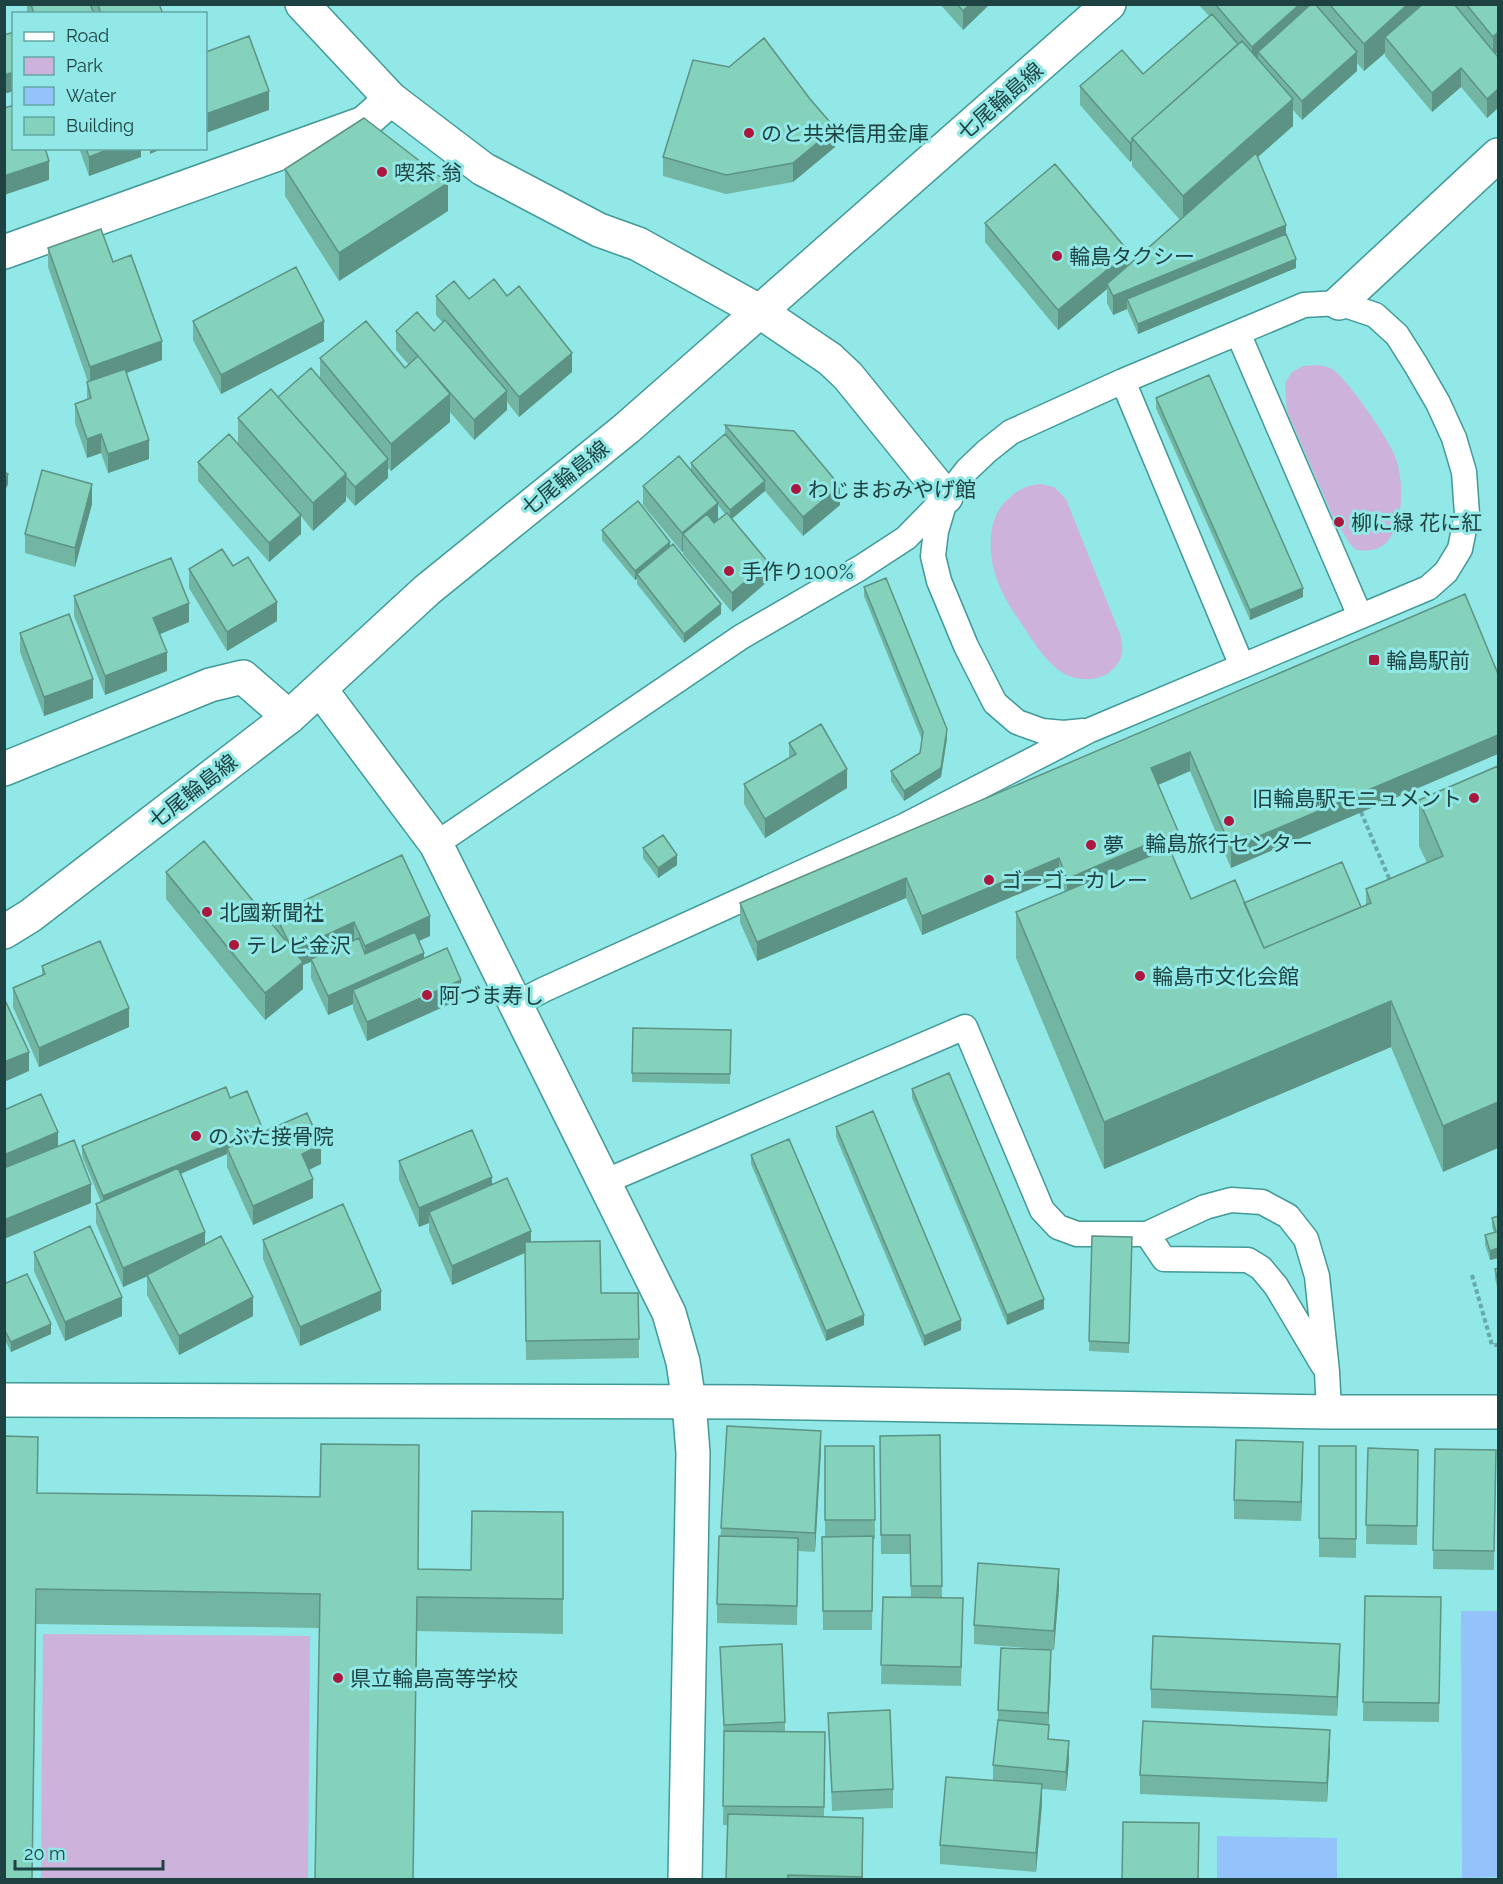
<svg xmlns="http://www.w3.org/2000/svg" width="1503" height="1884" font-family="Raleway,'Noto Sans JP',sans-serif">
<rect width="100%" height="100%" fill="#91e8e6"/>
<path fill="#cdb3db" d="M1317,365C1321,366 1326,366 1330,368C1345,374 1389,440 1395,456C1404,479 1405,524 1386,543C1377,551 1366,551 1356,550L1348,541L1333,517L1287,411L1285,383L1292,372L1303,366Z
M1040,484L1054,487L1066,499L1120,634C1124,650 1124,659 1111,671C1099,682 1076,681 1063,673C1048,664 1037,647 1027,632C1006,602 988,574 991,536C992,522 997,509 1008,499C1019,489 1025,486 1040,484Z
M43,1634L310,1636L308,1879H41Z"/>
<path fill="#94c2fb" d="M1461,1611H1498V1877L1462,1878Z
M1217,1836L1337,1838V1879H1217Z"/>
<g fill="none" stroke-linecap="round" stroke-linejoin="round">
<g stroke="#419998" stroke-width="27">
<path id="lane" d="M1238,333L1360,616
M1123,381L1242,666
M945,501L936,531L933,556L939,581L966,646L995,703L1017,722L1042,731L1064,733L1083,731
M436,844L741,637L860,568L906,538L946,497L967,470L987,451L1011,432L1123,381L1304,305L1339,303L1375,315L1397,335L1416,365L1438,403L1454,438L1464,472L1467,514L1460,549L1446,572L1428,588L1088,731L904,826L543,990L516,1004
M604,1182L965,1027L1042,1210L1058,1227L1077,1234H1147L1205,1207L1231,1200L1262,1202L1288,1216L1306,1239L1317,1276L1327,1372L1329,1412
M1147,1234L1164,1259L1248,1260L1261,1268L1276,1286L1323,1365"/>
</g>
<g stroke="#419998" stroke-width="36">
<path id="street" d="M4,252L364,123L391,99
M1339,303L1498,155
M320,689L436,844L669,1313L683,1362L689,1402L693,1453L685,1880
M4,769L210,685L243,677L289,717"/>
</g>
<g stroke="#419998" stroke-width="36">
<path id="secondary" d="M302,4L391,99L483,169L599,230L638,244L759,311L830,359L848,376L946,497
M4,1400L753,1402L1329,1412H1498"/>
</g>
<g stroke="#419998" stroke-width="36">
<path id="primary" d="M4,932L30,916L289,717L427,590L627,428L1109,4"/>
</g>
<path stroke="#65a9a8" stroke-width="4" stroke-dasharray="4.5 3" stroke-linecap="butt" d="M1361,812L1391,883
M1472,1275L1492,1345H1498"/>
<use href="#lane" stroke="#fff" stroke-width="24"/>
<use href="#street" stroke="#fff" stroke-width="33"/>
<use href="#secondary" stroke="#fff" stroke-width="33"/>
<use href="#primary" stroke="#fff" stroke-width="33"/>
</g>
<path fill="#72b5a2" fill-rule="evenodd" d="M27,4H159L163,14H27Z
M940,4H990L963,30Z
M1198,4H1498L1496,54L1498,57V108L1487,118L1461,87L1432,112L1385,56V53L1364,71L1357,63V71L1302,120L1293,110V126L1258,157L1286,234L1296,268L1138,334L1127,309L1113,315L1107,303V289L1058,330L985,242V223L1129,265L1180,220L1132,166V160L1130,162L1080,105V86L1143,74L1209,16Z
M835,147L793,182L726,194L663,176V157Z
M79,148H141V157L89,176Z
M285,169L448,211L339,281L285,196Z
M48,248L113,262L162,360L126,373L149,459L108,473L101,453L87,458L75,423V404L87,400V382H88L48,267Z
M436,296L469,299L507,296L572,372L519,417L507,402V410L474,440L450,412V422L391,471L388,468V478L355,506L346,496V501L313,531L301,516V534L269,562L198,481V462L238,444V418L278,397L320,379V358L405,368L409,365L396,350V331H434L443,323L436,315Z
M193,321L324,341L221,394L193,340Z
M1156,398L1303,597L1250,620L1156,408Z
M725,425L840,505L803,536L765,491L732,519L768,581L732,612L683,554V551L682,552L643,505V486L691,470V463L725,434ZM718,505L725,514L718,520Z
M92,504L75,567L25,553V534Z
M602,530L670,546L721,614L684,643L637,584V579L635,580L602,540Z
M233,566L277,621L227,651L189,588V569Z
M864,587L947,738L941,777L904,801L891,781V771L920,753L922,740L864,596Z
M1465,594L1231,868L1190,771L1158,785L1178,850L1172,853L1191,899L1244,903L1361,907L1366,905V889L1427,863L1419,846V800L1498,766L1443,1172L1391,1047L1104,1169L1016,958V912L1065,892L1059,877L922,935L906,898L757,961L740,922V903Z
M74,596L189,622L160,634L167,671L105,695L74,616Z
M20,633L93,698L44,716L20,652Z
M789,743L847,788L765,838L744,804V784L789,758Z
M643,848L677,865L658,878L643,858Z
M402,855L430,936L419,941L424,958L461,999L367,1041L353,1009V1004L328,1015L311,978V962L303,965V989L265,1020L166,899V872L275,928V914Z
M42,966L129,1027L39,1067L13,1007V988L42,976Z
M731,1030L730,1084L632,1082V1073Z
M912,1089L1044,1309L1007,1325L912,1098Z
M230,1098L263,1132L321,1164L309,1170L313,1198L253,1225L227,1167V1154L181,1174L205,1244L253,1316L179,1355L147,1295V1276L123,1287L96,1223V1204L101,1202L82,1156V1146Z
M836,1127L961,1330L924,1346L836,1137Z
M751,1155L864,1325L826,1341L751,1164Z
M399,1161L492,1185L531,1242L601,1293H638L639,1358L526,1360L525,1253L452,1285L429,1231V1223L419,1227L399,1180Z
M1498,1216V1258L1490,1260L1485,1245V1235L1494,1233L1492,1227V1218Z
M1092,1236L1132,1237L1129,1353L1089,1351Z
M263,1240L381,1310L300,1346L263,1259Z
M34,1252L122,1316L65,1341L34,1271Z
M1498,1268V1290L1495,1279V1269Z
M4,1284L51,1334L11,1352L4,1338Z
M940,1435L942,1598L963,1617L961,1686L881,1684L883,1597H911L910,1554H881L880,1436Z
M825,1446H874L875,1539H873L872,1630H823L822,1537H825Z
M1319,1446H1356V1558L1319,1557Z
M1368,1448L1418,1450L1417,1545L1366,1544Z
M1435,1449L1496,1450L1494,1570L1433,1569Z
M821,1450L815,1552L798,1551L797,1625L717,1623V1604L721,1528Z
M1303,1461L1301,1521L1234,1519V1500Z
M38,1493L418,1569L471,1570L563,1512V1634L417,1631L319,1628L36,1624L32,1880Z
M1059,1588L1054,1650L974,1644V1625Z
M1365,1596L1441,1597L1439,1722L1363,1721Z
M720,1647L785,1722V1732H825L824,1817L863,1864V1880H726L727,1825H723L724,1741Z
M1340,1663L1337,1716L1151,1708V1689Z
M1051,1670L1048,1725L1049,1739L1069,1760L1066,1791L1042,1789V1804L1036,1872L940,1864V1845L993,1781V1765L998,1720V1710Z
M828,1713L893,1789V1808L832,1811Z
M1330,1749L1327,1802L1140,1794V1775Z"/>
<path fill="#5c9384" d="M970,4H990L963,30V11Z
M1300,4H1309V16L1258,52V60L1252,66V47Z
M1408,4H1425L1385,37V53L1364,71V44Z
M1498,32V52L1493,56V37Z
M1357,52V71L1302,120V101Z
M1461,68V87L1432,112V93Z
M14,72V91L4,94V75Z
M1498,89V108L1487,118V99Z
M269,91V110L206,133V114Z
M1293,99V126L1183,223V196Z
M835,128V147L793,182V163Z
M1132,141V160L1130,162V143Z
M112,148H141V157L89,176V157Z
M150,148H164L150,154Z
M49,161V180L4,195V176Z
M448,183V211L339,281V253Z
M1286,225V244L1127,299V309L1113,315V296Z
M1129,252V271L1107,284V289L1058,330V310Z
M1296,259V268L1138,334V324Z
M324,321V341L221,394V375Z
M162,341V360L90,386V367Z
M572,353V372L519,417V397Z
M507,391V410L474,440V420Z
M450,394V422L391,471V444Z
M101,434V453L87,458V439Z
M149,440V459L108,473V454Z
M388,459V478L355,506V487Z
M8,474V484L4,493V483Z
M346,474V501L313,531V503Z
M765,481V491L730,520V510Z
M92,484V504L75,567V548Z
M840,486V505L803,536V517Z
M718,503V522L683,534V551L682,552V533Z
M301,515V534L269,562V543Z
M670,542V551L637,574V579L635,580V571Z
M768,562V581L732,612V593Z
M1303,588V597L1250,620V610Z
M277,602V621L227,651V632Z
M189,603V622L153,637V618Z
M721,604V614L684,643V634Z
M167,652V671L105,695V676Z
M93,679V698L44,716V697Z
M947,729V738L941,777L904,801V791Z
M1498,735V754L1231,868V848Z
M1190,752V771L1151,788V768Z
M847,769V788L765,838V819Z
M1178,831V850L1067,898V879Z
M677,855V865L658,878V868Z
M1059,858V877L922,935V916Z
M906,878V898L757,961V942Z
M430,916V936L365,965V946Z
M354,922V941L311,959V962L303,965V989L265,1020V993L293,951Z
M424,953V972L353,990V1004L328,1015V996Z
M461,980V999L367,1041V1022Z
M1391,1001V1047L1104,1169V1122Z
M129,1008V1027L39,1067V1048Z
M29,1052V1071L4,1082V1062Z
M1498,1102V1148L1443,1172V1126Z
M263,1130V1140L227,1148V1154L103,1206V1196Z
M58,1132V1151L4,1174V1155Z
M321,1145V1164L302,1173V1154Z
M492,1177V1196L429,1212V1223L419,1227V1208Z
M313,1179V1198L253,1225V1206Z
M91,1184V1203L4,1239V1220Z
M531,1231V1250L452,1285V1266Z
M205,1232V1251L123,1287V1268Z
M1498,1248V1258L1490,1260V1251Z
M381,1291V1310L300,1346V1327Z
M122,1297V1316L65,1341V1322Z
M253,1297V1316L179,1355V1336Z
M1044,1299V1309L1007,1325V1315Z
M864,1315V1325L826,1341V1331Z
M961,1320V1330L924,1346V1336Z
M51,1324V1334L11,1352V1342Z
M821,1431V1450L815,1552V1533Z
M1303,1442V1461L1301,1521V1502Z
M1059,1569V1588L1054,1650V1631Z
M36,1589V1624L32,1880Z
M417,1597V1631L413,1880Z
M1340,1644V1663L1337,1716V1697Z
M1051,1650V1670L1048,1732V1713Z
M1330,1730V1749L1327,1802V1783Z
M1069,1741V1760L1066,1791V1772Z
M1042,1784V1804L1036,1872V1853Z
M863,1818V1880H862Z"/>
<path fill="#84d2bc" stroke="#5c9384" stroke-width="1.5" d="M31,4H90L94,14H34Z
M98,4H159L163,14H101Z
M957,4H970L963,11Z
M1215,4H1300L1252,47Z
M1311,4H1315L1357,52L1302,101L1258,52Z
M1329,4H1408L1364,44Z
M1423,4H1454L1498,57V89L1487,99L1461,68L1432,93L1385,37Z
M1466,4H1498V32L1493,37Z
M1212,14L1238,44L1132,138V141L1130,143L1080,86L1122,50L1143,74Z
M14,32V72L4,75V35Z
M249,36L269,91L206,114V52Z
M764,38L810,99L835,128L793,163L726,175L663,157L693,60L729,67Z
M1242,41L1293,99L1183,196L1132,138Z
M14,105V148H45L49,161L4,176V108Z
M364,118L448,183L339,253L285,169Z
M86,148H112L89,157Z
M1256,153L1286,225L1113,296L1107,284Z
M1055,164L1129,252L1058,310L985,223Z
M101,229L113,262L131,255L162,341L90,367L48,248Z
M1286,234L1296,259L1138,324L1127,299Z
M296,267L324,321L221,375L193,321Z
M494,279L507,296L519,286L572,353L519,397L436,296L454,281L469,299Z
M417,312L434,331L445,320L507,391L474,420L396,331Z
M366,321L405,368L418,356L450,394L391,444L320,358Z
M311,368L388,459L355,487L346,477V474L278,397Z
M125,369L149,440L108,454L101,434L87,439L75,404L91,398L87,382Z
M1209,375L1303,588L1250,610L1156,398Z
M271,389L346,474L313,503L238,418Z
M725,425L794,431L840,486L803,517Z
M229,434L301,515L269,543L198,462Z
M725,434L765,481L730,510L691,463Z
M679,456L718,503L682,533L643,486Z
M42,470L92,484L75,548L25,534Z
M4,472L8,474L4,483Z
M638,501L670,542L635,571L602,530Z
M727,513L768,562L732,593L683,534L707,514L714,523Z
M673,544L721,604L684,634L637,574Z
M222,549L233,566L248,557L277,602L227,632L189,569Z
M171,558L189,603L153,618L167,652L105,676L74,596Z
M886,578L947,729L941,768L904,791L891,771L920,753L923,732L864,587Z
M1465,594L1498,674V735L1231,848L1190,752L1151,768L1178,831L1067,879L1059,858L922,916L906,878L757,942L740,903Z
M69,614L93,679L44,697L20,633Z
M821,724L847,769L765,819L744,784L796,754L789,743Z
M1498,766V1102L1443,1126L1391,1001L1104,1122L1016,912L1169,848L1191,899L1235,880L1264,948L1371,903L1366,889L1443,856L1419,800Z
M663,835L677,855L658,868L643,848Z
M204,841L303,962L265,993L166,872Z
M402,855L430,916L365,946L354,922L294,950L291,947L275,914Z
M1342,862L1361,907L1264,948L1244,903Z
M415,932L424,953L328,996L311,959L359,938L365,954Z
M100,941L129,1008L39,1048L13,988L45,974L42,966Z
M447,948L461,980L367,1022L353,990Z
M4,998L29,1052L4,1062Z
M633,1028L731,1030L730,1074L632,1073Z
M949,1073L1044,1299L1007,1315L912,1089Z
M226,1087L230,1098L247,1091L263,1130L103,1196L82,1146Z
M41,1094L58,1132L4,1155V1110Z
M873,1111L961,1320L924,1336L836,1127Z
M307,1113L321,1145L302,1154L313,1179L253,1206L227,1148Z
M472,1130L492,1177L419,1208L399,1161Z
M789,1139L864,1315L826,1331L751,1155Z
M74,1140L91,1184L4,1220V1168Z
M178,1168L205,1232L123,1268L96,1204Z
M507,1178L531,1231L452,1266L429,1212Z
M343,1204L381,1291L300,1327L263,1240Z
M1498,1216V1248L1490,1251L1485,1235L1496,1232L1492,1218Z
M90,1226L122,1297L65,1322L34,1252Z
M221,1236L253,1297L179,1336L147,1275Z
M1092,1236L1132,1237L1129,1343L1089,1341Z
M600,1241L601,1293H638L639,1339L526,1341L525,1242Z
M1498,1268V1281L1495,1269Z
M27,1274L51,1324L11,1342L4,1329V1284Z
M727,1426L821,1431L815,1533L721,1528Z
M940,1435L942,1586H911L910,1535H881L880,1436Z
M4,1436L38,1437L37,1493L320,1497L321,1444L419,1445L418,1569L471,1570L472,1511L563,1512V1599L417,1597L413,1880H315L320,1594L36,1589L32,1880H4Z
M1236,1440L1303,1442L1301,1502L1234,1500Z
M825,1446H874L875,1520H825Z
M1319,1446H1356V1539L1319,1538Z
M1368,1448L1418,1450L1417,1526L1366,1525Z
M1435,1449L1496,1450L1494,1551L1433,1550Z
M719,1536L798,1538L797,1606L717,1604Z
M873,1536L872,1611H823L822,1537Z
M978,1563L1059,1569L1054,1631L974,1625Z
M1365,1596L1441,1597L1439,1703L1363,1702Z
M883,1597L963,1598L961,1667L881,1665Z
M1153,1636L1340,1644L1337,1697L1151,1689Z
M782,1644L785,1722L724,1725L720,1647Z
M1001,1648L1051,1650L1048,1713L998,1710Z
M890,1710L893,1789L832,1792L828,1713Z
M998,1720L1049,1725L1048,1739L1069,1741L1066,1772L993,1765Z
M1143,1721L1330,1730L1327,1783L1140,1775Z
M724,1731L825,1732L824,1807L723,1806Z
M946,1777L1042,1784L1036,1853L940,1845Z
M728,1814L863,1818L862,1877L788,1875V1880H726Z
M1123,1822L1199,1823L1198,1880H1122Z"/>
<g fill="#ac173e" stroke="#91e8e6" stroke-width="2">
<circle cx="749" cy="133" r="6"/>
<circle cx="382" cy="172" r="6"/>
<circle cx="1057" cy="256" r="6"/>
<circle cx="796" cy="489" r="6"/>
<circle cx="1339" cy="522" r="6"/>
<circle cx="729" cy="571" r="6"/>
<rect x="1368" y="654" width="12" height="12" rx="3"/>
<circle cx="1474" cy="798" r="6"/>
<circle cx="1229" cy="821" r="6"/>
<circle cx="1091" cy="845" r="6"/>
<circle cx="989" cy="880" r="6"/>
<circle cx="207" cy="912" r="6"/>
<circle cx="234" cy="945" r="6"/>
<circle cx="1140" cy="976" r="6"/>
<circle cx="427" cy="995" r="6"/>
<circle cx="196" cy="1136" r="6"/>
<circle cx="338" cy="1678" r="6"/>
</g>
<g text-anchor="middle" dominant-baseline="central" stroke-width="6" stroke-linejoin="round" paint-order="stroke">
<g font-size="21" fill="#1e4242" stroke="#91e8e6">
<text transform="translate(1000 101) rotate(-41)">七尾輪島線</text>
<text transform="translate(565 478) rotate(-39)">七尾輪島線</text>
<text transform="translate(193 791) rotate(-38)">七尾輪島線</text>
</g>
<g font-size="21" fill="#1e4242" stroke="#91e8e6" text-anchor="start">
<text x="761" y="133">のと共栄信用金庫</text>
<text x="394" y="172">喫茶 翁</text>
<text x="1069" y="256">輪島タクシー</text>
<text x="808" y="489">わじまおみやげ館</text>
<text x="1351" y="522">柳に緑 花に紅</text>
<text x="741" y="571">手作り100%</text>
<text x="1386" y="660">輪島駅前</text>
<text x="1462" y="798" text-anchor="end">旧輪島駅モニュメント</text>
<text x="1229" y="843" text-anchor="middle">輪島旅行センター</text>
<text x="1103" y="845">夢</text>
<text x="1001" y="880">ゴーゴーカレー</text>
<text x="219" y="912">北國新聞社</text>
<text x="246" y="945">テレビ金沢</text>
<text x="1152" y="976">輪島市文化会館</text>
<text x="439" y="995">阿づま寿し</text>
<text x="208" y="1136">のぶた接骨院</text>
<text x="350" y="1678">県立輪島高等学校</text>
</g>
</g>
<rect width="1503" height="1884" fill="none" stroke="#1e4242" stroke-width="12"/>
<rect x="12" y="12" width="195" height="138" fill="#91e8e6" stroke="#63a6a4" stroke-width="1.5"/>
<rect x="24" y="32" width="30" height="9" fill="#ffffff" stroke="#63a6a4" stroke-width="1.5"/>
<text x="66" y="42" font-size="18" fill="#1e4242">Road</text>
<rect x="24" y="57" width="30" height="18" fill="#cdb3db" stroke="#63a6a4" stroke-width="1.5"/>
<text x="66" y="72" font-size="18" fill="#1e4242">Park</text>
<rect x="24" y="87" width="30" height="18" fill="#94c2fb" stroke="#63a6a4" stroke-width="1.5"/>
<text x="66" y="102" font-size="18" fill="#1e4242">Water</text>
<rect x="24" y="117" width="30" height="18" fill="#84d2bc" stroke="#63a6a4" stroke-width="1.5"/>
<text x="66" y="132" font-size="18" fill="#1e4242">Building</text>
<path d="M15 1860v9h148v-9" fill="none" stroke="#1e4242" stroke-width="3"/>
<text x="24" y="1860" font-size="18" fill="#1e4242" stroke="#91e8e6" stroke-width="4.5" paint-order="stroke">20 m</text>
</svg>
